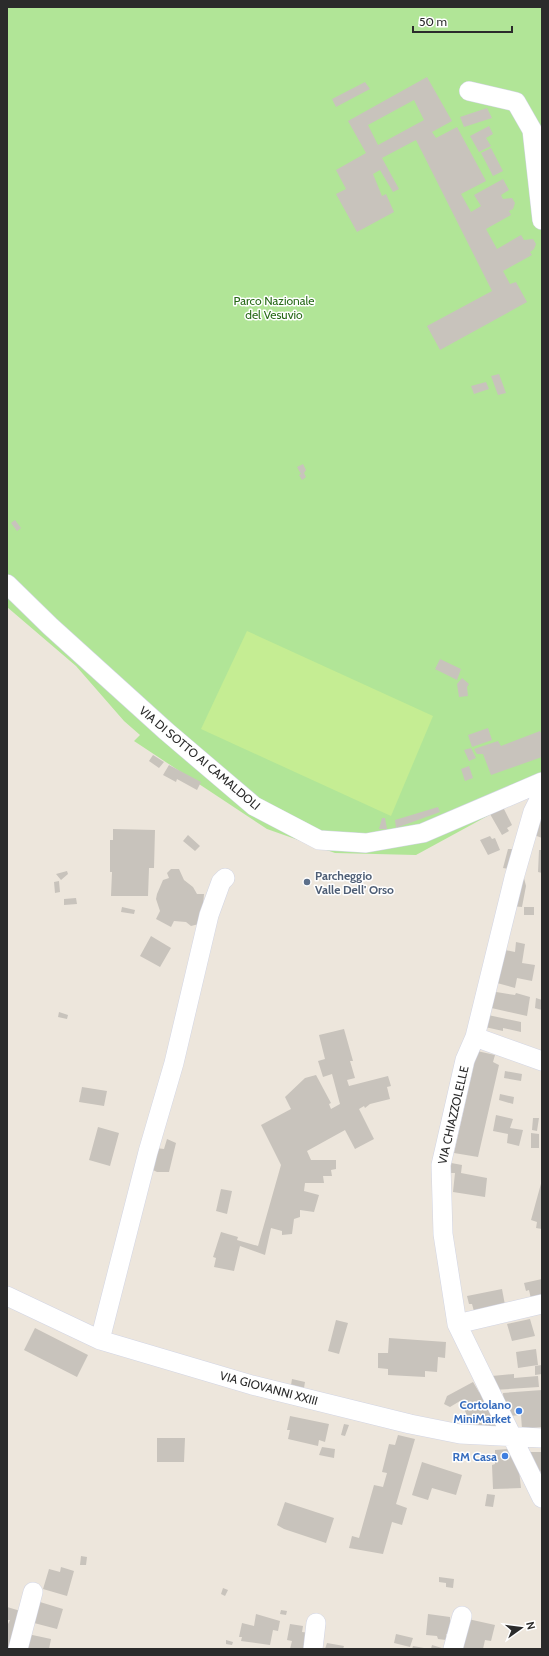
<svg xmlns="http://www.w3.org/2000/svg" width="549" height="1656" font-family="Cabin,sans-serif">
<rect width="100%" height="100%" fill="#ede6dc"/>
<path fill="#b1e597" d="M7,7H542V790L526,795L416,855L335,853L267,829L134,741L140,735L124,721L76,666L7,607Z"/>
<path fill="#c5ed93" d="M247,631L433,716L391,816L201,729Z"/>
<path fill="#c8c3bc" fill-rule="evenodd" d="M427,77L452,121L432,132L436,138L457,127L486,181L461,194L471,212L481,206L474,195L503,179L509,190L501,195L503,199L512,198L515,203L513,209L509,211L511,215L486,229L497,249L521,235L524,240L533,239L536,244L534,249L530,252L532,255L503,271L510,284L516,282L527,302L440,350L427,326L492,291L416,140L382,158L399,189L393,192L380,170L373,174L382,196L386,194L394,212L357,232L336,194L346,189L336,170L366,153L348,121ZM414,100L424,120L378,145L368,125Z
M365,82L370,89L336,107L332,99Z
M487,108L492,118L464,127L460,117Z
M489,126L493,134L486,138L491,146L479,152L470,136Z
M491,148L503,171L493,176L481,153Z
M499,374L506,393L498,395L491,376Z
M486,382L489,389L474,394L471,386Z
M303,464L306,470L304,473L306,477L302,480L299,475L301,474L297,467Z
M15,520L21,528L17,531L11,523Z
M440,659L461,669L457,680L435,669Z
M462,678L469,684L467,687L468,696L459,697L457,684Z
M488,728L492,740L472,747L468,735Z
M540,731L542,735V757L491,775L483,754H477L474,749L498,741L501,746Z
M471,748L476,758L469,761L464,750Z
M153,755L164,762L159,768L149,761Z
M169,765L201,782L197,790L177,779L176,782L163,775Z
M469,766L473,778L465,781L461,769Z
M438,807L440,812L396,828L395,820Z
M503,807L512,825L507,828L509,831L502,835L490,814Z
M542,808V838L529,833Z
M382,818H385L387,829H379Z
M113,829L155,830L154,868H149L148,896H111L112,872H110V840H113Z
M188,835L200,846L195,851L183,841Z
M490,836L492,839L495,838L500,850L488,855L480,840Z
M508,849H515L509,869L503,868Z
M539,850H542V873L538,872Z
M171,869H179L184,880L193,887L197,894H204L203,906L199,924L191,926L186,922L174,921L171,927L156,919L160,911L156,899L157,894L163,880L169,878L167,873Z
M67,871L68,874L61,880L56,874Z
M524,878L526,886L522,907L511,906Z
M59,881L60,892L55,893L54,882Z
M76,898L77,904L64,905V899Z
M122,907L135,910L134,914L121,912Z
M524,907H534V915H524Z
M151,936L171,948L160,967L140,956Z
M516,942L525,944L522,963L535,965L532,981L517,978L515,988L497,983L505,950L515,952Z
M490,991L515,995L516,993L530,997L527,1016L487,1007Z
M536,998L542,1000V1010L535,1008Z
M59,1012L68,1015L67,1019L58,1017Z
M488,1015L521,1022V1032L503,1028V1031L485,1027Z
M344,1029L353,1061H350L355,1078L347,1080L349,1086L388,1076L391,1086L387,1087L390,1099L370,1104L365,1108L364,1106L359,1109L374,1139L355,1149L345,1130L307,1151L311,1160H336V1169L331,1170L332,1176H323L324,1183H305L304,1191L319,1195L314,1212L300,1210V1217L294,1219L292,1234L282,1235V1231L271,1228L265,1255L240,1246L234,1271L214,1267L216,1258L213,1257L221,1232L238,1237L237,1240L258,1246L281,1165L261,1125L291,1109L285,1097L305,1078L316,1075L331,1103L329,1104L331,1109L340,1104L332,1074L323,1077L318,1061L325,1059L319,1035Z
M477,1051L495,1055L493,1062L499,1065L478,1157L454,1153Z
M505,1071L522,1074L521,1081L504,1078Z
M82,1087L107,1091L104,1106L79,1102Z
M500,1094L514,1097L513,1104L499,1100Z
M496,1115L513,1119L510,1128L523,1130L519,1146L507,1143L508,1134L493,1131Z
M533,1118H539L537,1131L532,1130Z
M98,1127L119,1133L110,1166L89,1160Z
M531,1133L539,1134V1148H531Z
M167,1139L176,1143L169,1172H157L149,1168L156,1148L164,1149Z
M446,1162L462,1165L461,1173L487,1178L485,1197L453,1192L455,1173H445Z
M542,1180V1229L536,1228L537,1222L531,1220Z
M221,1189L232,1191L227,1214L216,1211Z
M542,1279V1301L532,1303L529,1290L526,1291L524,1283Z
M502,1289L505,1305L475,1315L472,1304H469L467,1296Z
M530,1319L535,1336L512,1341L507,1324Z
M336,1320L348,1323L339,1354L328,1351Z
M35,1328L88,1355L77,1377L24,1350Z
M389,1338L446,1342L445,1358L438,1357L437,1372L425,1371V1377L388,1375V1369L378,1368V1353H388Z
M536,1349L538,1365L518,1368L516,1352Z
M542,1365V1374L535,1375V1366Z
M514,1374V1378L538,1376L539,1387L493,1390L492,1376Z
M292,1379L305,1382L304,1388L291,1385Z
M473,1382L479,1392H481L486,1401L484,1402L500,1427L466,1425V1413L460,1401L450,1407L444,1404L447,1396Z
M542,1390V1427L522,1429L521,1415L509,1416L508,1406H504L503,1393Z
M290,1416L329,1424L325,1442L319,1440L318,1446L288,1439L290,1430H287Z
M344,1424L349,1425L345,1436L341,1435Z
M398,1435L415,1439L396,1504L407,1508L402,1525L392,1522L383,1554L349,1548L352,1536L359,1538L374,1485L383,1487L387,1473L382,1472L389,1444L395,1445Z
M157,1438H185L184,1462H157Z
M322,1447L335,1449L334,1458L319,1455Z
M508,1449L519,1470L521,1488L493,1489L492,1465L495,1464V1450Z
M522,1452H542V1471L534,1474Z
M422,1462L462,1475L456,1495L432,1488L428,1500L412,1495Z
M487,1494L495,1495L493,1507L485,1506Z
M285,1502L334,1518L326,1543L284,1529L277,1525Z
M81,1556L87,1557L86,1565H80Z
M61,1567L74,1571L67,1596L43,1589L49,1569L60,1572Z
M439,1577L454,1579L453,1588L446,1587V1583L439,1582Z
M223,1588L228,1590L225,1596L221,1594Z
M40,1602L63,1609L57,1629L34,1623Z
M7,1607L24,1612L13,1648L7,1647V1626L10,1620H7Z
M281,1610L287,1611L286,1615L280,1614Z
M256,1614L280,1621L278,1631L273,1630L270,1645L241,1641L242,1637H239L242,1623L254,1626Z
M428,1614L450,1617V1635L446,1634V1640L438,1639L437,1636L426,1635Z
M468,1619L495,1625L491,1641L485,1640L483,1649L462,1648Z
M290,1624L303,1626L302,1632L310,1633L308,1649H290L292,1641L287,1640Z
M23,1633L51,1639L49,1649H23Z
M396,1634L413,1638L410,1647L394,1643Z
M226,1640L233,1642L232,1645L226,1644Z
M327,1643L344,1646L343,1649H325Z
M432,1645L445,1649H431Z
M413,1646L424,1648V1649H412Z"/>
<g fill="none" stroke-linecap="round" stroke-linejoin="round">
<g stroke="#d2d5e4" stroke-width="20">
<path id="minor" d="M469,91L516,102L532,130L542,220
M7,584L50,626L166,731L254,806L319,840L366,843L423,833L542,782
M542,794L533,812L514,878L475,1037L465,1060L441,1165L443,1234L457,1324L542,1498
M475,1037L542,1061
M7,1296L100,1340L252,1385L410,1424L460,1434L542,1438
M457,1324L542,1304
M100,1340L148,1152L174,1063L209,915L221,882L225,878
M18,1649L33,1592
M313,1649L316,1623
M453,1649L462,1616"/>
</g>
<use href="#minor" stroke="#fff" stroke-width="19"/>
</g>
<circle fill="#5c6f8a" stroke="#fff" stroke-width="1.5" cx="307" cy="882" r="4"/>
<g fill="#3f7fe0" stroke="#fff" stroke-width="1.5">
<circle cx="519" cy="1411" r="4"/>
<circle cx="505" cy="1456" r="4"/>
</g>
<g text-anchor="middle" dominant-baseline="central" stroke-width="3" stroke-linejoin="round" paint-order="stroke">
<g font-size="12" fill="#286a18" stroke="#fff">
<text x="274" y="300">Parco Nazionale<tspan x="274" dy="14">del Vesuvio</tspan></text>
</g>
<g font-size="12" fill="#2b2b2b" stroke="#fff">
<text transform="translate(200 758) rotate(40)">VIA DI SOTTO AI CAMALDOLI</text>
<text transform="translate(453 1115) rotate(-77)">VIA CHIAZZOLELLE</text>
<text transform="translate(269 1388) rotate(15)">VIA GIOVANNI XXIII</text>
</g>
<g font-size="12" font-weight="bold" fill="#4e5e75" stroke="#fff" text-anchor="start">
<text x="315" y="875">Parcheggio<tspan x="315" dy="14">Valle Dell' Orso</tspan></text>
</g>
<g font-size="12" font-weight="bold" fill="#366cbe" stroke="#fff" text-anchor="end">
<text x="511" y="1404">Cortolano<tspan x="511" dy="14">MiniMarket</tspan></text>
<text x="497" y="1456">RM Casa</text>
</g>
</g>
<rect width="549" height="1656" fill="none" stroke="#2b2b2b" stroke-width="16"/>
<g transform="translate(521 1628) rotate(76)" stroke="#ffffff" stroke-width="3" paint-order="stroke">
<path d="M0-3L7 15L0 10L-7 15Z" fill="#2b2b2b"/>
<text y="-6" font-size="11" font-weight="bold" text-anchor="middle" fill="#2b2b2b">N</text>
</g>
<path d="M413 26v6h99v-6" fill="none" stroke="#2b2b2b" stroke-width="2"/>
<text x="419" y="26" font-size="12" fill="#2b2b2b" stroke="#ffffff" stroke-width="3" paint-order="stroke">50 m</text>
</svg>
